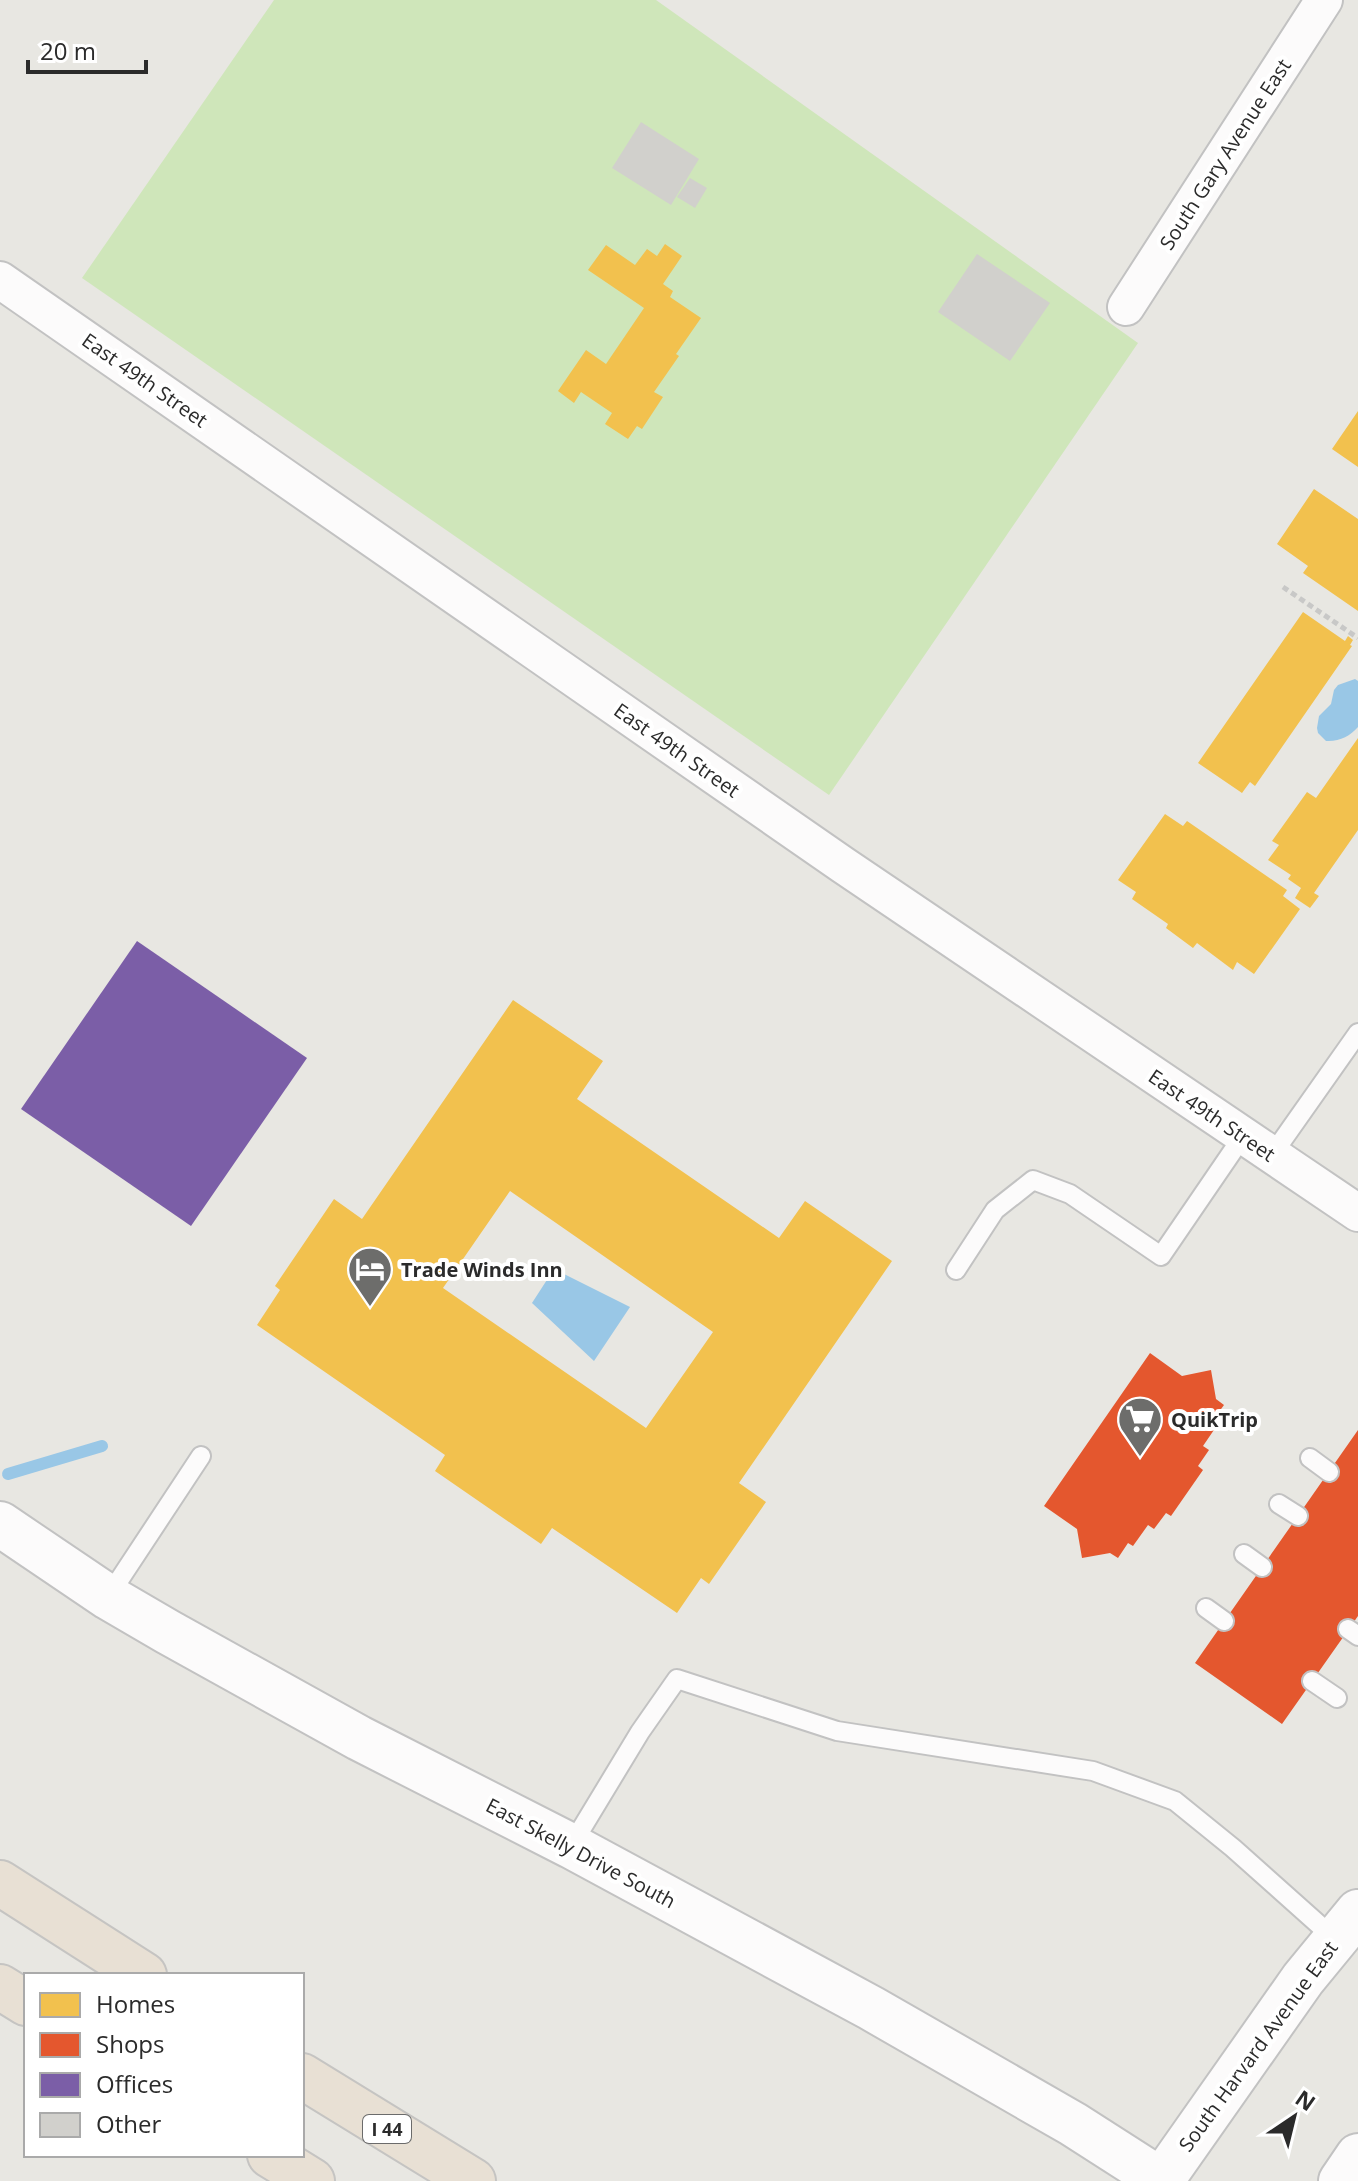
<svg xmlns="http://www.w3.org/2000/svg" width="1358" height="2181" font-family="'Open Sans',sans-serif">
<rect width="100%" height="100%" fill="#e8e7e2"/>
<path fill="#cfe6ba" d="M274,0H656L1138,343L829,795L82,278Z"/>
<path fill="#99c7e6" d="M1355,679L1358,681V727C1350,736 1339,742 1326,741L1318,733L1317,728L1319,716L1331,704L1334,690L1338,685Z
M554,1269L630,1307L594,1361L532,1303Z"/>
<path fill="#f2c14e" fill-rule="evenodd" d="M665,244L682,256L663,284L673,291L670,297L701,318L676,354L679,356L654,392L663,397L642,429L637,426L628,439L605,424L612,413L581,392L574,403L558,391L586,350L606,364L644,308L588,270L606,245L635,265L647,249L657,256Z
M1358,411V467L1332,449Z
M1314,489L1358,519V611L1303,573L1308,566L1277,544Z
M1303,612L1345,641L1348,636L1353,640L1350,645L1352,646L1255,786L1250,782L1242,793L1198,763Z
M1358,738V830L1314,893L1319,896L1310,908L1295,898L1301,888L1288,879L1291,875L1268,860L1279,845L1272,841L1307,792L1316,798Z
M1165,814L1183,826L1187,821L1287,890L1283,896L1300,909L1254,974L1237,962L1233,970L1197,943L1193,948L1166,928L1168,924L1132,899L1136,892L1118,880Z
M513,1000L603,1061L577,1099L779,1238L805,1201L892,1261L739,1483L766,1502L709,1584L701,1578L677,1613L552,1528L541,1544L435,1471L445,1455L257,1325L280,1290L275,1286L334,1199L362,1219ZM510,1191L713,1332L646,1428L443,1288Z"/>
<path fill="#e4572e" d="M1150,1353L1182,1376L1211,1370L1216,1399L1224,1405L1213,1420L1218,1424L1203,1446L1209,1450L1198,1466L1203,1470L1171,1516L1166,1513L1154,1529L1148,1525L1133,1546L1128,1543L1118,1558L1110,1553L1082,1558L1077,1529L1044,1506Z
M1358,1430V1616L1282,1724L1195,1663Z"/>
<path fill="#7b5ea7" d="M137,941L307,1058L191,1226L21,1109Z"/>
<g fill="none" stroke-linecap="round" stroke-linejoin="round">
<path stroke="#99c7e6" stroke-width="12" d="M8,1474L102,1446"/>
</g>
<path fill="#d1d0cc" d="M641,122L699,159L671,205L612,168Z
M690,178L707,188L695,208L677,197Z
M977,254L1050,303L1010,361L938,312Z"/>
<g fill="none" stroke-linecap="round" stroke-linejoin="round">
<g stroke="#c2c2c2" stroke-width="22">
<path id="service" d="M1272,1155L1358,1033
M956,1270L995,1210L1033,1180L1070,1194L1161,1256L1243,1136
M1310,1458L1329,1472
M1279,1504L1298,1516
M1244,1554L1262,1567
M108,1597L201,1456
M1206,1608L1224,1621
M1348,1629L1358,1636
M1312,1681L1337,1698
M571,1846L640,1732L677,1679L837,1731L1093,1771L1175,1801L1233,1848L1335,1939"/>
</g>
<g stroke="#c2c2c2" stroke-width="40">
<path id="minor" d="M0,280L843,865L1358,1213
M1126,307L1324,0"/>
</g>
<g stroke="#c2c2c2" stroke-width="48">
<path id="secondary" d="M0,1524L108,1597L168,1632L359,1738L571,1846L871,2008L1073,2124L1162,2181
M1161,2181L1303,1979L1358,1912
M1341,2181L1358,2156"/>
</g>
<g stroke="#c5c4c2" stroke-width="48">
<path id="motorway" d="M0,1883L144,1975
M0,1987L26,2003
M302,2076L473,2181
M270,2155L312,2181"/>
</g>
<path stroke="#c8c8c7" stroke-width="5" stroke-dasharray="6 4" stroke-linecap="butt" d="M1283,587L1358,638"/>
<use href="#service" stroke="#fcfbfb" stroke-width="18"/>
<use href="#minor" stroke="#fcfbfb" stroke-width="36"/>
<use href="#secondary" stroke="#fcfbfb" stroke-width="44"/>
<use href="#motorway" stroke="#e8e0d4" stroke-width="44"/>
</g>
<defs>
<g id="hotel-pin" transform="scale(2.3)"><path d="M0 17L-7.5 6A9.5 9.5 0 1 1 7.5 6Z" fill="#6d6d6b" stroke="#fff"/><path d="M-6-4.5h1.5V1H6V5H4.5V3h-9V5H-6ZM-4 0a1.8 1.8 0 1 1 3.6 0ZM.5 0V-2.5h3Q6-2.5 6 0Z" fill="#fff"/></g>
<g id="supermarket-pin" transform="scale(2.3)"><path d="M0 17L-7.5 6A9.5 9.5 0 1 1 7.5 6Z" fill="#6d6d6b" stroke="#fff"/><path d="M-6-5.5h2.5l.6 2H6L4.5 2H-2.5L-4.4-4H-6ZM-1.5 3.2a1.3 1.3 0 1 0 .1 0ZM3 3.2a1.3 1.3 0 1 0 .1 0Z" fill="#fff"/></g>
</defs>
<g fill-rule="evenodd">
<use href="#hotel-pin" x="370" y="1269"/>
<use href="#supermarket-pin" x="1140" y="1419"/>
</g>
<g text-anchor="middle" dominant-baseline="central" stroke-width="8" stroke-linejoin="round" paint-order="stroke">
<rect fill="#fff" stroke="#6b6b6b" stroke-width="2" x="363" y="2115" width="48" height="28" rx="6"/>
<g font-size="18" font-weight="bold" fill="#2b2b2b">
<text x="387" y="2129">I 44</text>
</g>
<g font-size="20" fill="#2b2b2b" stroke="#fff">
<text transform="translate(1225 154) rotate(-57)">South Gary Avenue East</text>
<text transform="translate(145 380) rotate(35)">East 49th Street</text>
<text transform="translate(677 750) rotate(35)">East 49th Street</text>
<text transform="translate(1212 1115) rotate(34)">East 49th Street</text>
<text transform="translate(581 1853) rotate(28)">East Skelly Drive South</text>
<text transform="translate(1258 2046) rotate(-54)">South Harvard Avenue East</text>
</g>
<g font-size="20" font-weight="bold" fill="#2b2b2b" stroke="#fff" text-anchor="start">
<text x="401" y="1269">Trade Winds Inn</text>
<text x="1171" y="1419">QuikTrip</text>
</g>
</g>
<rect x="24" y="1973" width="280" height="184" fill="#ffffff" stroke="#aaaaaa" stroke-width="2"/>
<rect x="40" y="1993" width="40" height="24" fill="#f2c14e" stroke="#aaaaaa" stroke-width="2"/>
<text x="96" y="2013" font-size="24" fill="#2b2b2b">Homes</text>
<rect x="40" y="2033" width="40" height="24" fill="#e4572e" stroke="#aaaaaa" stroke-width="2"/>
<text x="96" y="2053" font-size="24" fill="#2b2b2b">Shops</text>
<rect x="40" y="2073" width="40" height="24" fill="#7b5ea7" stroke="#aaaaaa" stroke-width="2"/>
<text x="96" y="2093" font-size="24" fill="#2b2b2b">Offices</text>
<rect x="40" y="2113" width="40" height="24" fill="#d1d0cc" stroke="#aaaaaa" stroke-width="2"/>
<text x="96" y="2133" font-size="24" fill="#2b2b2b">Other</text>
<g transform="translate(1294 2117) rotate(35)" stroke="#ffffff" stroke-width="6" paint-order="stroke">
<path d="M0-6L14 30L0 20L-14 30Z" fill="#2b2b2b"/>
<text y="-12" font-size="22" font-weight="bold" text-anchor="middle" fill="#2b2b2b">N</text>
</g>
<path d="M28 60v12h118v-12" fill="none" stroke="#2b2b2b" stroke-width="4"/>
<text x="40" y="60" font-size="24" fill="#2b2b2b" stroke="#ffffff" stroke-width="6" paint-order="stroke">20 m</text>
</svg>
